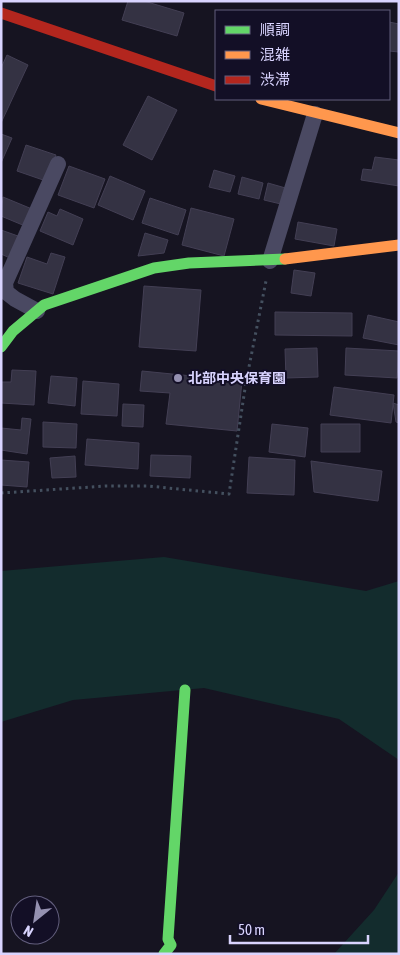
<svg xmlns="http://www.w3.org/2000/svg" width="400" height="955" font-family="'Asap Condensed','Noto Sans JP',sans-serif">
<rect width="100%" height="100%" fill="#161421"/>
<path fill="#132c2d" d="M164,557L366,591L399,581V760L339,719L204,688L73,700L1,722V571Z
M399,872V954H334L374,910Z"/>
<path fill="#343243" stroke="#433f54" d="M128,1H144L184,13L177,36L122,20Z
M389,22L399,24V52L389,51Z
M7,55L28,65L1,123V68Z
M148,96L177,110L152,160L123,145Z
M1,134L12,138L1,163Z
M26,145L56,155L46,181L17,171Z
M375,157L399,160V186L361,180L363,169L372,170Z
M69,166L105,179L94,208L58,195Z
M214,170L235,176L230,192L209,187Z
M110,176L145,191L133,220L98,205Z
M242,177L263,183L259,199L238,194Z
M268,183L289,189L285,205L264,200Z
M3,197L32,209L25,226L1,216Z
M150,198L186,210L178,235L142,223Z
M191,208L234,219L224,256L182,245Z
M60,209L83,219L73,245L40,231L48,212L57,216Z
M298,222L337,229L334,246L295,239Z
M1,230L18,236L10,258L1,254Z
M145,233L168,240L164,253L138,256Z
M51,253L65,257L53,294L18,283L27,257L47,264Z
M294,270L315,273L311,296L291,293Z
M144,286L201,290L196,351L139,347Z
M275,312L352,313V336L275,335Z
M368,315L399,322V345L363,338Z
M317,348L318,377L286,378L285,349Z
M346,348L399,351L397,378L345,375Z
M12,370L36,371L34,405L1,403V382H11Z
M142,371L242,381L237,431L166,424L170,393L140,391Z
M51,376L77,378L75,406L48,403Z
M83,381L119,384L117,416L81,414Z
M334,387L394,395L391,423L330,415Z
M393,403L399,405V423L396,422Z
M123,404L144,405L143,427L122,426Z
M22,418L31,419L27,454L1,450V428L21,430Z
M43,422L77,424L76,448L43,447Z
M272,424L308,428L305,457L269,452Z
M321,424H360V452H321Z
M87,439L139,443L138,469L85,465Z
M151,455L191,456L190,478L150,476Z
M75,456L76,477L52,478L50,458Z
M249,457L295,460L294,495L247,493Z
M1,460L29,462L27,487L1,485Z
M311,461L382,471L378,501L314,492Z"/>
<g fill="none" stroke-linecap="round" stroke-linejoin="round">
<path stroke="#44505f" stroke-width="3" stroke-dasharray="2.5 4" stroke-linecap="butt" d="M1,493L106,486H148L229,494L246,382L266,281"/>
<path stroke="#4a4962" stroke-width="16" d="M270,261L315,114
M37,311L15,299L6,292L5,283L58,164"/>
<path stroke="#63d668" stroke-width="11" d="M1,347L13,331L44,305L154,268L189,263L285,259
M164,954L171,945L168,939L185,690"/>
<path stroke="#ff974d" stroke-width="11" d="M261,99L399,133
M285,259L399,245"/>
<path stroke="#b3261e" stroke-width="11" d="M1,13L216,86"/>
</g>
<circle fill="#9591b1" stroke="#130f26" stroke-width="2" cx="178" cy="378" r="5"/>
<g text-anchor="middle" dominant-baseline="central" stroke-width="4" stroke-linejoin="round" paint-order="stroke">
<g font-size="14" font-weight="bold" fill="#d9d4ff" stroke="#130f26" text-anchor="start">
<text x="188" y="378">北部中央保育園</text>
</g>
</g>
<rect width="400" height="955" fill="none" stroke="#d9d4ff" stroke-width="5"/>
<rect x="215" y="10" width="175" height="90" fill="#130f26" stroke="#625e7d"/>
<rect x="225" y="26" width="25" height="8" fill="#63d668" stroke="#625e7d"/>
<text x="260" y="35" font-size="15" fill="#d9d4ff">順調</text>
<rect x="225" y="51" width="25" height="8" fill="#ff974d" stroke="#625e7d"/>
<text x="260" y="60" font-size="15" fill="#d9d4ff">混雑</text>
<rect x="225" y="76" width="25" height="8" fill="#b3261e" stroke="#625e7d"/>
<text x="260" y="85" font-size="15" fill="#d9d4ff">渋滞</text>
<g transform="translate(35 920) rotate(210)"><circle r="24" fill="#130f26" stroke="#625e7d"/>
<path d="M0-4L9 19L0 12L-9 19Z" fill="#9591b1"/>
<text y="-8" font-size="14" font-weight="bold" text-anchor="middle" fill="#d9d4ff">N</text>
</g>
<path d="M230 935v8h138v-8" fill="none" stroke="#d9d4ff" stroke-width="2.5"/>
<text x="238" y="935" font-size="15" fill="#d9d4ff" stroke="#130f26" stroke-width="4" paint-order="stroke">50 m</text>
</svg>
